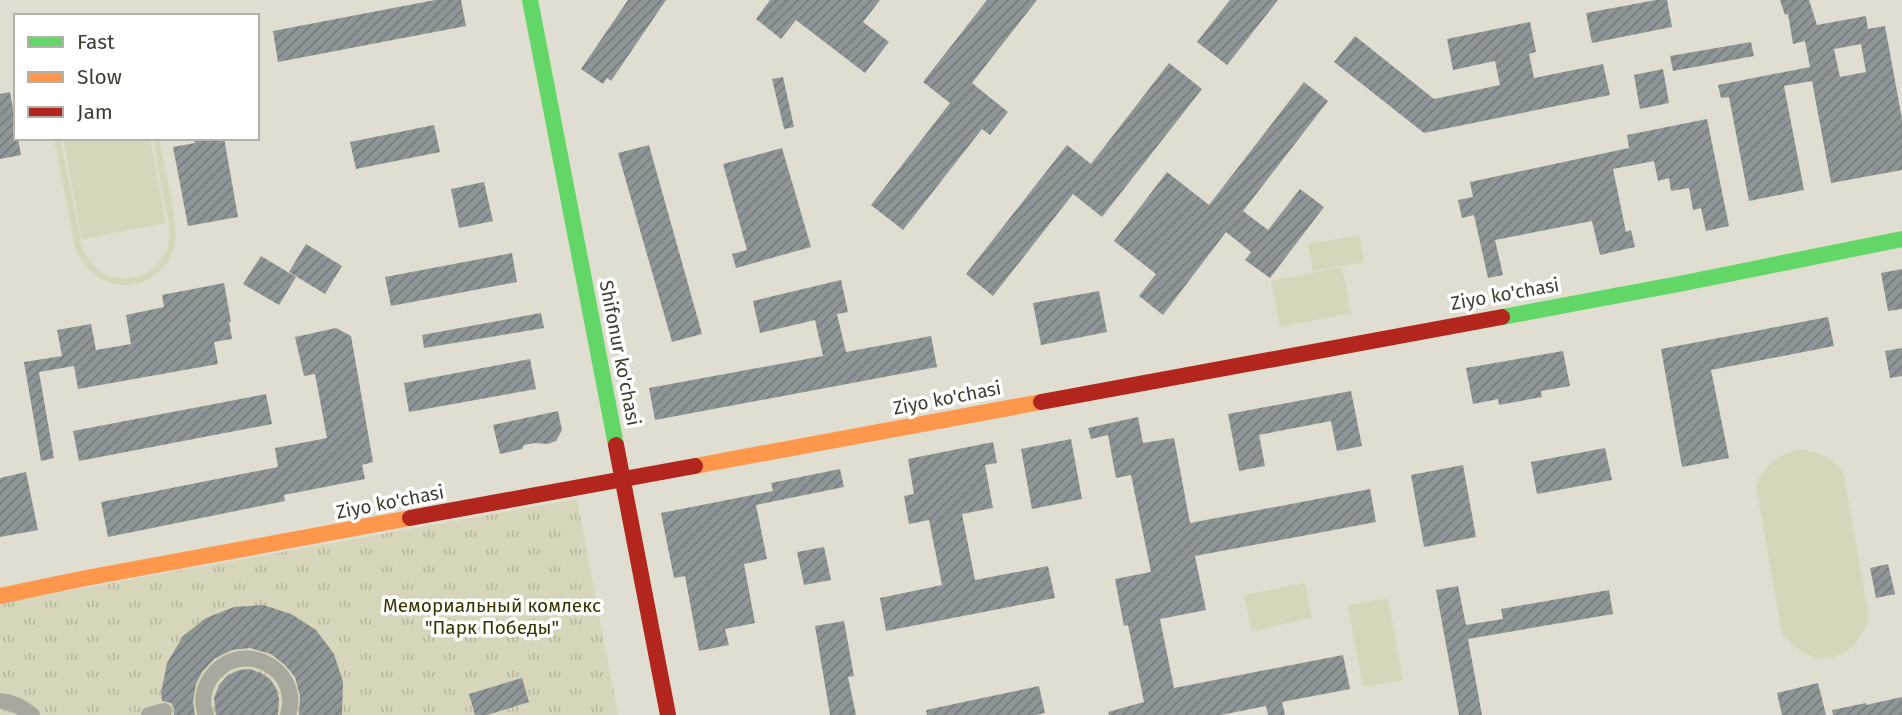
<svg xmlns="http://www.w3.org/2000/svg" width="1902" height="715" font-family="'Fira Sans',sans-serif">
<defs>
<pattern id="grass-tufts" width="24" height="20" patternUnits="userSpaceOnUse" patternTransform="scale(1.75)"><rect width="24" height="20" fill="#d8d6ba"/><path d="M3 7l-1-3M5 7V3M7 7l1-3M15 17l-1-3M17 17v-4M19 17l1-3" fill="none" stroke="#bab9a0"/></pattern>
<pattern id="building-hatch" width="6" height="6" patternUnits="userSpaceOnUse" patternTransform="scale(1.75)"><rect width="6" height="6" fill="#8f9697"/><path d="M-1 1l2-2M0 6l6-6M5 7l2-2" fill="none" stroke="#767c7c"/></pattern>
</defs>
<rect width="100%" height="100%" fill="#e0ded0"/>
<path fill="url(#grass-tufts)" d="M577,499L618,715H0V603Z"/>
<path fill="#d8d6ba" d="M54,138H60L83,250C91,265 102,277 120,278C144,281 167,263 169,239C171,227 167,214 164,202C160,181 157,159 153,138H159C164,165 181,227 173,251C170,260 165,267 157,273C126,298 88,282 75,247Z
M63,138H150L166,223L82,239Z
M1359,235L1364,262L1313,271L1308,244Z
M1342,267L1351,313L1280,327L1271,281Z
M1802,450C1820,452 1831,458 1843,471L1869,617C1856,664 1811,673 1782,633L1756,486C1766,463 1777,454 1802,450Z
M1305,583L1312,618L1252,631L1244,595Z
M1388,598L1403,680L1363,687L1348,605Z"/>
<path fill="url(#building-hatch)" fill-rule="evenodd" d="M435,0H461L466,26L278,62L273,31Z
M628,0H666L611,81L607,78L603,84L581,69Z
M770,0H880L863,22L889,42L865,73L796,20L781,39L756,19Z
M987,0H1037L972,83L1008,112L990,135L982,129L903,230L871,205L950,103L923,82Z
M1230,0H1278L1227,65L1197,42Z
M1656,0H1667L1672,27L1592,43L1586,13Z
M1780,0H1809L1817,25L1866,16L1868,29L1885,26L1902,119V170L1831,183L1812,81L1784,86L1804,190L1749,201L1729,97L1721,98L1718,85L1810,67L1805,41L1793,44L1788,14L1785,15ZM1861,44L1866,72L1840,77L1834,49Z
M1530,22L1536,52L1529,54L1534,78L1603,64L1610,95L1424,133L1334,62L1355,36L1434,99L1500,85L1495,61L1453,70L1447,39Z
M1751,42L1754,56L1673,71L1670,56Z
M1169,63L1202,89L1102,217L1073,194L993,296L966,274L1067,145L1091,164Z
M1663,69L1669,103L1640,109L1634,75Z
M783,77L794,127L784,129L772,79Z
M1304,82L1328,101L1243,211L1268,230L1300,189L1324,207L1270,278L1245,260L1251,252L1226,232L1163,315L1139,296L1156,274L1114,241L1167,172L1209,205Z
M10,92L16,126V138H18L21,155L0,159V94Z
M1707,119L1729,226L1706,231L1701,208L1693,210L1689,188L1671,191L1669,178L1658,181L1654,161L1613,169L1626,232L1631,230L1635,247L1600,255L1592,221L1495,240L1503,275L1488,278L1474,215L1462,218L1458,200L1473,197L1470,182L1629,148L1627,135Z
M434,125L440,152L356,169L350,142Z
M194,138H224L238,217L188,226L173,147L195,143Z
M649,145L702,334L672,342L618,153Z
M782,148L811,247L736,268L732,254L747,250L723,164Z
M484,182L493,221L459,228L451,189Z
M306,244L342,266L325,294L289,272Z
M512,253L517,282L391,306L385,277Z
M261,256L296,277L279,305L243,284Z
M1902,269V309L1888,311L1881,273Z
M841,280L848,312L837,314L846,352L931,336L937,367L655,420L649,388L823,356L815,320L760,333L753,301Z
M224,283L231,322H229L232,339L214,342L218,364L78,389L74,366L39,372L54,458L41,461L24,362L62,356L57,330L91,324L96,350L131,344L126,315L164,307L162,295Z
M1099,291L1107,332L1041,345L1033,303Z
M541,313L544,328L424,348L422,335Z
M1828,317L1834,346L1711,370L1729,458L1682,467L1661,349Z
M336,328L351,336L373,462L362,465L365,479L284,495L285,501L108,537L101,502L278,467L275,448L327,438L315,374L304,376L295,337Z
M1902,348V376L1890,378L1885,351Z
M1563,351L1570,386L1541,391L1542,397L1499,405L1498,399L1473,404L1466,368Z
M530,359L536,389L409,412L404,383Z
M1351,391L1362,446L1337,451L1331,421L1259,435L1265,466L1239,471L1228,414Z
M266,394L272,424L79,461L73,431Z
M558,411L562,430L556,441L548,444L535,443L524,445L522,449L500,454L493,425Z
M1138,417L1143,443L1174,438L1190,523L1370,489L1376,522L1195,556L1206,610L1160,619L1174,688L1343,655L1350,689L1282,702L1285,715H1268L1266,706L1221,715H1109L1108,712L1144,702L1128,625L1124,626L1115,579L1151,572L1131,475L1116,478L1108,435L1091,439L1088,428Z
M1071,439L1082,499L1032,509L1021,449Z
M993,442L997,463L985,465L993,508L962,514L975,580L1048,566L1055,598L886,631L880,598L942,585L929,520L909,524L904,496L914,494L908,459Z
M1605,448L1612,480L1537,494L1531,462Z
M1463,465L1476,537L1424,547L1411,475Z
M840,469L844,487L756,505L767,559L744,564L755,623L725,629L729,645L699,651L685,576L674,578L661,513L773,491L771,483Z
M26,472L38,530L0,537V478Z
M824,547L831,580L804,585L797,552Z
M1888,564L1895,594L1876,598L1870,568Z
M1458,586L1466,625L1503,619L1501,609L1609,590L1613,614L1468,639L1482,715H1459L1436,590Z
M263,605L291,614L316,630L334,654L343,682L342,715H299L300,696L295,677L285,665L271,654L250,648L232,650L214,659L202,672L196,684L193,701L195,715H174V708L171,703L162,701L161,693L167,663L183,636L206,618L234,607Z
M844,621L854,676L848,677L856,715H830L815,626Z
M250,669L261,673L270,679L276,688L279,699L278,715H216L214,698L219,685L228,675L239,670Z
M522,678L529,702L487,715H475L469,694Z
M1818,683L1826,715H1782L1777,693Z
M1039,686L1045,713L1036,715H927L926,710Z
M1902,697V715H1833L1832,710L1866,703V705Z"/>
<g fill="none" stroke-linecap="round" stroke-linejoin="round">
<path stroke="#a9a89f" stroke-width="16" d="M0,701C13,702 22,707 32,715
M149,715L164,711
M206,715C201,703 203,690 210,679C238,636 303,667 288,715"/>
<path stroke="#63d668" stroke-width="16" d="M530,0L616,445
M1502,317L1684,283L1902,239"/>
<path stroke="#ff974d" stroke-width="16" d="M695,466L1041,402
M0,596L86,578L410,518"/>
<path stroke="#b3261e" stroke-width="16" d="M1041,402L1502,317
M616,445L668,715
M410,518L695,466"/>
</g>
<g text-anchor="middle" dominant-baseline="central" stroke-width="7" stroke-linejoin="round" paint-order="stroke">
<g font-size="19" fill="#3e3e33" stroke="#fff">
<text transform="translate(1505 294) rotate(-10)">Ziyo ko'chasi</text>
<text transform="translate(620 353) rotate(79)">Shifonur ko'chasi</text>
<text transform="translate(947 398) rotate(-11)">Ziyo ko'chasi</text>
<text transform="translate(390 502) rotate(-11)">Ziyo ko'chasi</text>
</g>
<g font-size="19" fill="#383300" stroke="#fff">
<text x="492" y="605">Мемориальный комлекс<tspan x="492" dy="22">"Парк Победы"</tspan></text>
</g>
</g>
<rect x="14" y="14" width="245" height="126" fill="#ffffff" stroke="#b2b2ad" stroke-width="2"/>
<rect x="28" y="37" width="35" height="10" fill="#63d668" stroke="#b2b2ad" stroke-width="2"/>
<text x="77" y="49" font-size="21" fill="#3e3e33">Fast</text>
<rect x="28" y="72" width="35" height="10" fill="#ff974d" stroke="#b2b2ad" stroke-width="2"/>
<text x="77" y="84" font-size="21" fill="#3e3e33">Slow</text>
<rect x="28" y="107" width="35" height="10" fill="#b3261e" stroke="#b2b2ad" stroke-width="2"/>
<text x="77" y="119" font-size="21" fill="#3e3e33">Jam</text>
</svg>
